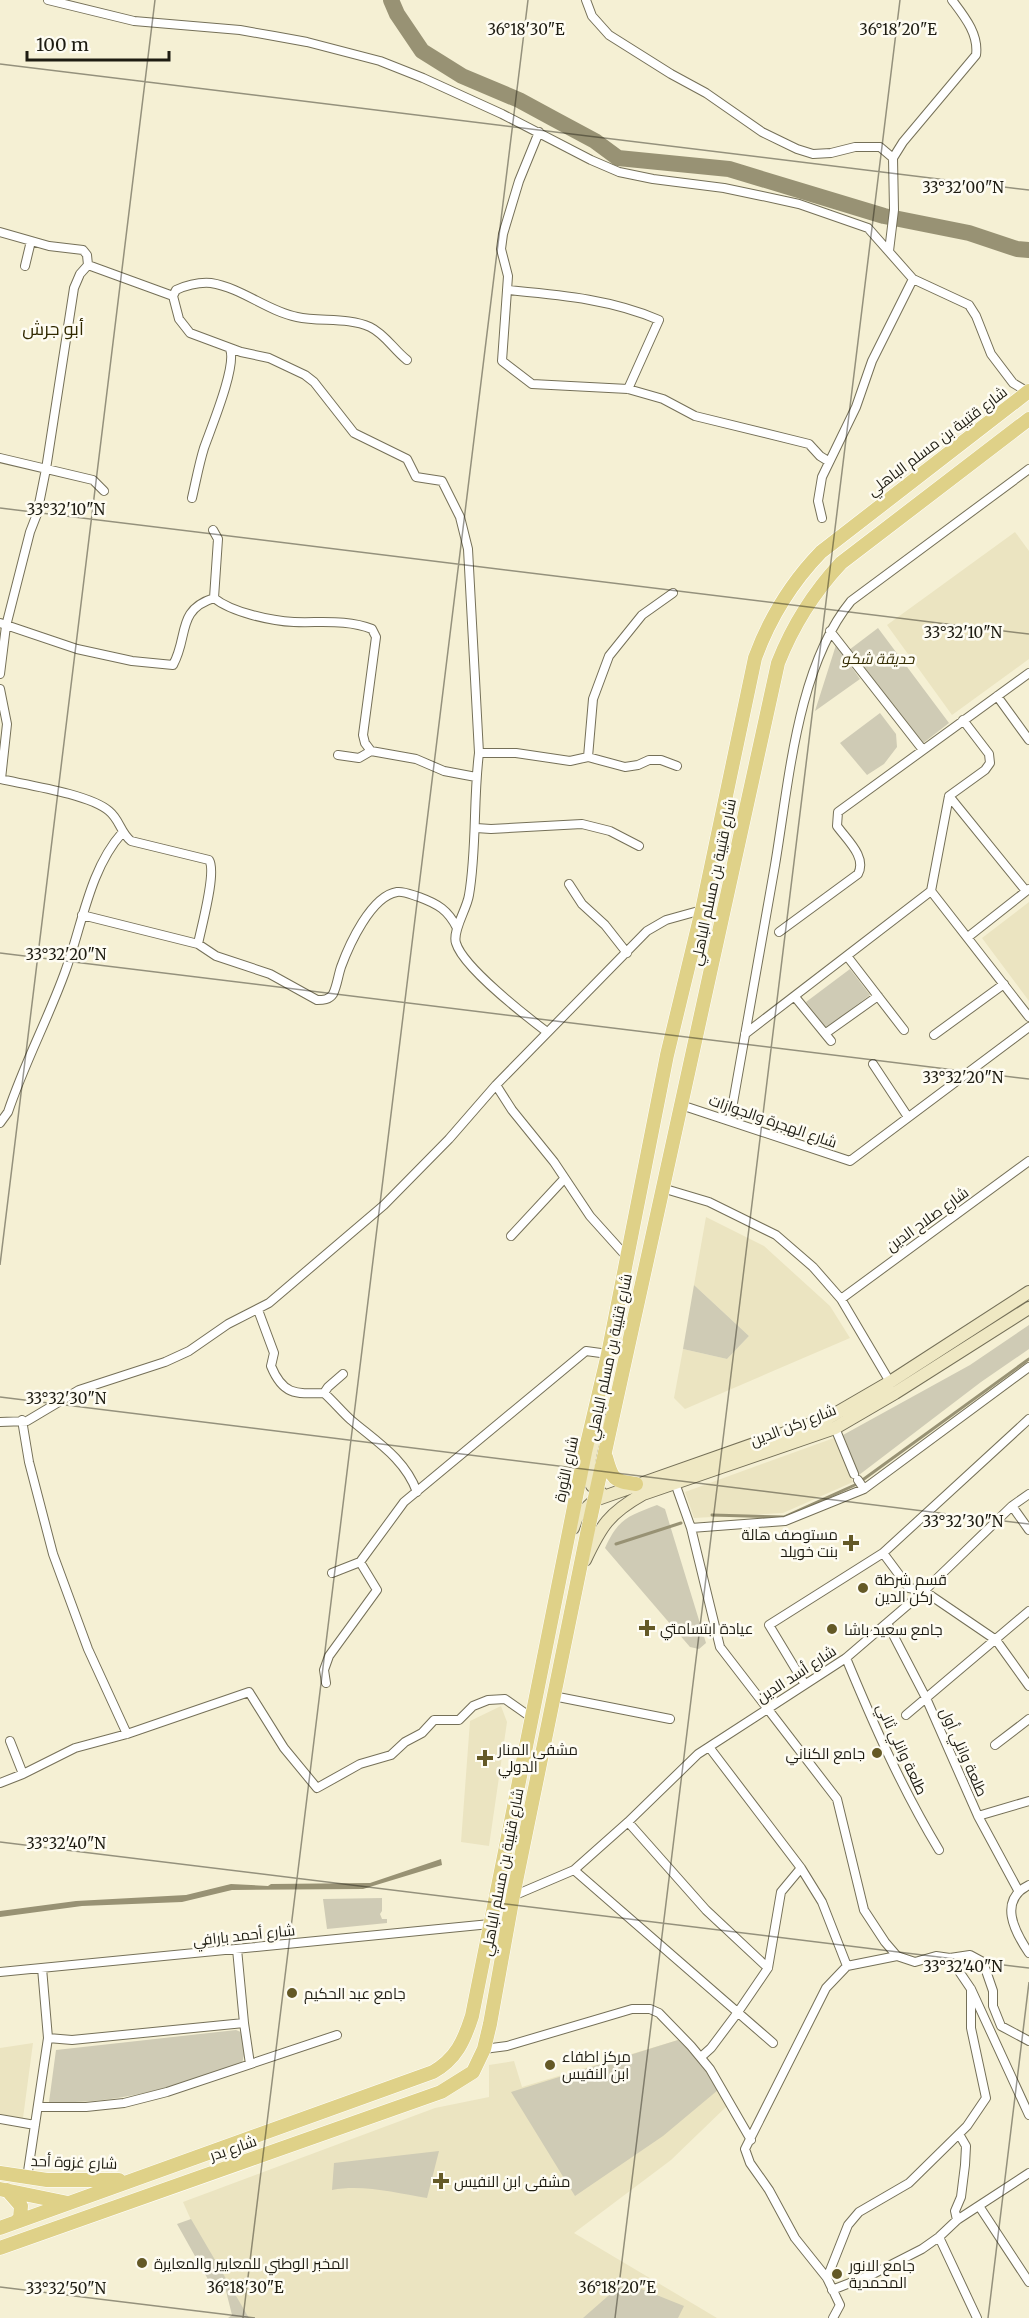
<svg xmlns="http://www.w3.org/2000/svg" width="1029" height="2318" font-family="Merriweather,Cairo,serif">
<rect width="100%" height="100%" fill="#f5f0d4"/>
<path fill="#ebe4c1" d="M1015,532L1029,551V659L952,715L887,625Z
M1029,902V1001L982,938Z
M706,1217L764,1246L830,1306L850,1338L685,1409L674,1398L683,1349L727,1359L749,1336L694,1285Z
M834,1438L853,1482L783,1513L694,1518L685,1492Z
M501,1706L507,1722L489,1846L461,1842L470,1721Z
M678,2040L697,2057L728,2105L671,2160L574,2233L717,2318H249L195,2229L183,2202L435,2108L489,2097V2065L514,2061L522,2087Z
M33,2043L23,2118L0,2114V2048Z"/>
<path fill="#cfcbb5" d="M878,628L949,723L922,744L849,650Z
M836,645L860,679L815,711Z
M880,713L896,734L897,747L884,764L867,775L840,743Z
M850,969L870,995L826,1028L806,1002Z
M694,1285L749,1336L727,1359L683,1349Z
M1029,1325V1349L981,1382L859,1475L843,1435L970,1365Z
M657,1505L665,1509L706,1643L699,1649L690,1647L605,1548C618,1519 628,1516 657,1505Z
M382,1898V1911L380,1914L382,1919H387V1923L327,1929L323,1899Z
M236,2030L243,2033L245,2050L242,2064C177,2086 118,2105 49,2102L56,2050Z
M678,2040L697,2057L718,2090L663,2136L575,2196L511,2092Z
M439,2151L427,2198C396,2193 363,2184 332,2190L334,2163Z
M191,2219L249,2318H228L232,2315L225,2287L214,2290L177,2224Z
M624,2282L684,2306L678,2318H583Z"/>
<path fill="#989274" d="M441,1859L442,1865L363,1889L232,1890L182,1902L82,1906L0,1917V1911L76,1901L186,1895L231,1884L268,1886L271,1884L370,1883Z"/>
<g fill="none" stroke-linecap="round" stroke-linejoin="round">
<path stroke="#989274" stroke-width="3" d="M712,1515L784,1517L857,1484L1029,1359
M616,1544L681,1523"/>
<path stroke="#989274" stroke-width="16" d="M391,0L397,14L422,51L462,76L519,100L554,119L595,141L618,158L729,169L884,216L969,233L1017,249L1029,250"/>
<g stroke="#757058" stroke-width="10">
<path id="street" d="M48,0L134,21L240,30L274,36L307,42L380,61L423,78L502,114L591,160L619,172L653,179L724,188L762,196L799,204L868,228L913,279L969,305L976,316L991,354L1013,383L1028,392
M586,0L592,16L609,35L671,74L706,93L762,132L797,149L813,154L831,153L855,147H880L893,158
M539,132L519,181L503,234L501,249L508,276L502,361L532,384L628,389L663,399L695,416L809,444L820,456L828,461
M0,232L49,246L83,250L87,255L88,265
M889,251L894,210L893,158L903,142L976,55C979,34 964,16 952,0
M88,265L173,296
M25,266L31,241
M507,290C559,295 611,299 659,320L628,389
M407,360C394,350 385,334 370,327C348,317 320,322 297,317C267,311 242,288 211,283C199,282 187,285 176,290L173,296L179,319L190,333L241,352L269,358L305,375L314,382L354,433L407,459L416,477L442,481L460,517L468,549L479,753C473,800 477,848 469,895C467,909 452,931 456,943C463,967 526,1016 547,1032
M0,458L93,480L104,491
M192,498C196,481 199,464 204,448C211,428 237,366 230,349
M822,518L818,501L822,477L856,407L872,361L913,279
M213,530L218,539L214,598
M214,598C231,612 271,621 294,622C320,623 347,619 372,629L376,637L363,735L365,743L371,751L416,759L444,771L476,777
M0,623L77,649L132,661L173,665C189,636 176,610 214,598
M830,631L923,750
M0,674L6,626L30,532L37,514L46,469L74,288L80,274L88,265
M0,689L7,724L1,779
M997,696L1029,740
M963,720L989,754L990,763L985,770L949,796L931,891L1029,1017
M479,753H516L570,761L588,757L593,699L609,656L642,615L673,593
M338,755L359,758L371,751
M588,757L625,767L638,765L649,760H661L677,766
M0,779C27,785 89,794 109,811C120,820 120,832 131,841L209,860C217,872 201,928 198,944
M949,796L1026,891
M476,828L491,829L582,824L610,831L639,846
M569,884L582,904L605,925L627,953
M82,915L198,944L216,956L270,974L317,1000C323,1000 329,1000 333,994C337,986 338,976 341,967C349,945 371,896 397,892C404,891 412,895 419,897C438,904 448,910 457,928
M779,932L858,874C867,857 847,840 837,826L838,812L1029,673
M968,937L1029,889
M847,956L904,1030
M795,997L831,1041
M826,1033L878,996
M745,1034L931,891
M934,1035L1004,984
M873,1064L908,1117
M496,1085L512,1110L554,1162L590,1216L626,1256
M681,1105L850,1161L1029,1027
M730,1120C745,1035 760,950 775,865C789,782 797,667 851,601L1029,469
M0,1123L8,1112C24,1064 48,1019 65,972C82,927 89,870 122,833
M662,1188L709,1202L776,1235L813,1267L841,1299L890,1382
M511,1236L564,1179
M841,1299L1029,1161
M258,1310L274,1353L271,1366C283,1395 295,1394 324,1393C334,1402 342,1412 351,1420C377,1442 405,1459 417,1492
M324,1393L328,1387L343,1374
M22,1420L29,1462L53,1554L88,1649L127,1734
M0,1422L27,1421L79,1390L165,1362L189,1351L228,1324L269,1303L384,1205L449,1139L496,1085L647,931L666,920L702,910
M835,1428L854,1474
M858,1480L864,1489
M675,1483L691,1528L720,1647L837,1799L864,1910L885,1942L897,1956L915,1962L936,1956L950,1958L970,1955L983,1962L993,1991V2006L1001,2026L1029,2041
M1012,1506L1029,1530
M691,1528L785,1521L864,1489L1029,1367
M883,1553L909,1588L924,1591L996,1640L1029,1686
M332,1573L360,1562L404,1502L586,1351L608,1354
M887,1623L926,1698L978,1816L1018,1890
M846,1658C873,1723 902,1789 939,1850
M326,1683L324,1670L329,1656L377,1590L360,1562
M804,1683L769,1625L883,1553L1029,1419
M553,1696L670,1719
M906,1715L1029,1611
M10,1741L23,1774
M995,1745L1029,1719
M709,1747L801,1868L822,1902L847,1966
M0,1783L23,1774L75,1748L127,1734L249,1692L284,1748L317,1788L360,1764L391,1755L405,1742L422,1733L434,1720H459L473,1706L488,1700L505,1699L532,1718
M978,1816L1029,1801
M628,1822L706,1910L768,1968
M574,1870L628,1822L698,1754L846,1658L924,1591L1012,1506L1029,1494
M1029,1885C998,1900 1014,1931 1029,1953
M513,1896L574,1870L773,2043
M950,1958L971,1989L1029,2115
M0,1972L490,1924
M244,2023L250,2064
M48,2038L72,2040L244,2023L237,1949
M484,2049L507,2046L632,2009H650L659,2013L691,2046L710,2069L751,2140
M701,2057L711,2048L738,2012L768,1968L781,1892L801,1868
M38,2107H86L124,2103L167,2092L337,2035
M0,2119L35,2125
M27,2178L48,2038L42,1968
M979,2206L1029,2282
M957,2220L955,2211L961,2197L965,2165L966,2146L959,2134
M939,2237L977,2318
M827,2278L848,2225L859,2212L909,2183L967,2126L986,2098L971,2028V1989
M832,2290L873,2274L922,2249L939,2237L957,2220L1029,2173
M833,2318L840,2305L827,2278L795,2238L769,2190L750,2163L745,2149L826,1988L847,1966L897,1956"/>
</g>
<g stroke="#757058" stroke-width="14">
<path id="secondary" d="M600,1418C596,1435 586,1463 589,1479C590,1486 596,1490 601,1493
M573,1528L577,1517L595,1500L828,1418L890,1382L1029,1292
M585,1560C601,1526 609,1513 643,1494L835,1428L895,1393L1029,1308"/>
</g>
<g stroke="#fff" stroke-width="15">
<path id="primary" d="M606,1457C612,1479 613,1481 636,1484
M0,2173L47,2180H119
M0,2189L68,2203
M7,2190L21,2206L20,2218L16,2222
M0,2228L433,2072C456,2059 464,2041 472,2016L585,1452L608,1354L667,1055L702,910L755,658C770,617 791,583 821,552L1029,391
M0,2248L441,2092L473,2072L484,2049L490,2024L513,1896L587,1534L778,663C793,625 813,593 841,563L1029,419"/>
</g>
<use href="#street" stroke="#fff" stroke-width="8"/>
<use href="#secondary" stroke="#efe8c3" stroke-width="12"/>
<use href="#primary" stroke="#dfd188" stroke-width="14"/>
</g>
<path fill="none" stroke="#1e1c12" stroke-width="1.5" stroke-opacity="0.45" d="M0,64L1029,190M0,508L1029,634M0,953L1029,1079M0,1265L155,0M0,1397L1029,1524M0,1842L1029,1968M0,2287L255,2318M243,2318L528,0M615,2318L900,0M988,2318L1029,1982"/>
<g fill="#645926" stroke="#fefcf2" stroke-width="2">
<path d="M848 1534h6v6h6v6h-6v6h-6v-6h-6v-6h6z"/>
<circle cx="863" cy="1588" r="6"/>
<path d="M644 1619h6v6h6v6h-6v6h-6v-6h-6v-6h6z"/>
<circle cx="832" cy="1629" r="6"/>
<circle cx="877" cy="1753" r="6"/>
<path d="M482 1749h6v6h6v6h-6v6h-6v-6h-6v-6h6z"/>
<circle cx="292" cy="1993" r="6"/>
<circle cx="550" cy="2065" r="6"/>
<path d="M438 2172h6v6h6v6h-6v6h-6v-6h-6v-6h6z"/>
<circle cx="142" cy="2263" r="6"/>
<circle cx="837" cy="2274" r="6"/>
</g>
<g text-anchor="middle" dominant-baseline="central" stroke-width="5" stroke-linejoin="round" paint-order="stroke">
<g font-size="15" fill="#1e1c12" stroke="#fefcf2">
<text transform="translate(937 441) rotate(-37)">شارع قتيبة بن مسلم الباهلي</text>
<text transform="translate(713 882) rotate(-78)">شارع قتيبة بن مسلم الباهلي</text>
<text transform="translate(773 1121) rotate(19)">شارع الهجرة والجوازات</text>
<text transform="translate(927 1219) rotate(-36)">شارع صلاح الدين</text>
<text transform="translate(609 1357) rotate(-78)">شارع قتيبة بن مسلم الباهلي</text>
<text transform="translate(793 1425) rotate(-21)">شارع ركن الدين</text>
<text transform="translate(566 1469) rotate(-78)">شارع الثورة</text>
<text transform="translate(796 1674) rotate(-33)">شارع أسد الدين</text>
<text transform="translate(902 1749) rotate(65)">طلعة وانلي ثاني</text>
<text transform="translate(964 1752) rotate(66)">طلعة وانلي أول</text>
<text transform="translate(502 1872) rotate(-79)">شارع قتيبة بن مسلم الباهلي</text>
<text transform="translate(244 1935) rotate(-6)">شارع أحمد بارافي</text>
<text transform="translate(233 2148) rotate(-19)">شارع بدر</text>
<text transform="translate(74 2162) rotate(2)">شارع غزوة أحد</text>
</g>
<g font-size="15" font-style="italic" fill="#352d03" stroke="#fefcf2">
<text x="878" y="658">حديقة شكو</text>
</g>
<g font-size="15" fill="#1e1c12" stroke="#fefcf2" text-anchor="start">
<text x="838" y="1534" text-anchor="end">مستوصف هالة<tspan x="838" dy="17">بنت خويلد</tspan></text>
<text x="875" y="1579">قسم شرطة<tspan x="875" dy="17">ركن الدين</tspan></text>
<text x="660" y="1628">عيادة ابتسامتي</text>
<text x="844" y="1629">جامع سعيد باشا</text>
<text x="498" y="1749">مشفى المنار<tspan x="498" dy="17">الدولي</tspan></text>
<text x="865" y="1753" text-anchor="end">جامع الكناني</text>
<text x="304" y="1993">جامع عبد الحكيم</text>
<text x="562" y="2056">مركز اطفاء<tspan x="562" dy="17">ابن النفيس</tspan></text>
<text x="454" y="2181">مشفى ابن النفيس</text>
<text x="154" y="2263">المخبر الوطني للمعايير والمعايرة</text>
<text x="849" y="2265">جامع الانور<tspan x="849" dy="17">المحمدية</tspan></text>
</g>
<g font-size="18" fill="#312900" stroke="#fefcf2">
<text x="53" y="328">أبو جرش</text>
</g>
</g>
<g font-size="15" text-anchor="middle" fill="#1e1c12" stroke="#fefcf2" stroke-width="5" stroke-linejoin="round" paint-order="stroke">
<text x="526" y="35">36°18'30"E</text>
<text x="898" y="35">36°18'20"E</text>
<text x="963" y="193">33°32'00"N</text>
<text x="66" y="515">33°32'10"N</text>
<text x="963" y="638">33°32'10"N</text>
<text x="66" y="960">33°32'20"N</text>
<text x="963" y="1083">33°32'20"N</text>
<text x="66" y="1404">33°32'30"N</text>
<text x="963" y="1527">33°32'30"N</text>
<text x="66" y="1849">33°32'40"N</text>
<text x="963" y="1972">33°32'40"N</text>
<text x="245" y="2293">36°18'30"E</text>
<text x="617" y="2293">36°18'20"E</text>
<text x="66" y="2294">33°32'50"N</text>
</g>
<path d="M27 51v9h142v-9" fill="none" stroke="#1e1c12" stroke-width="3"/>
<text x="36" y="51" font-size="18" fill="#1e1c12" stroke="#fefcf2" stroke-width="4.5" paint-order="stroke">100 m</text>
</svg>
